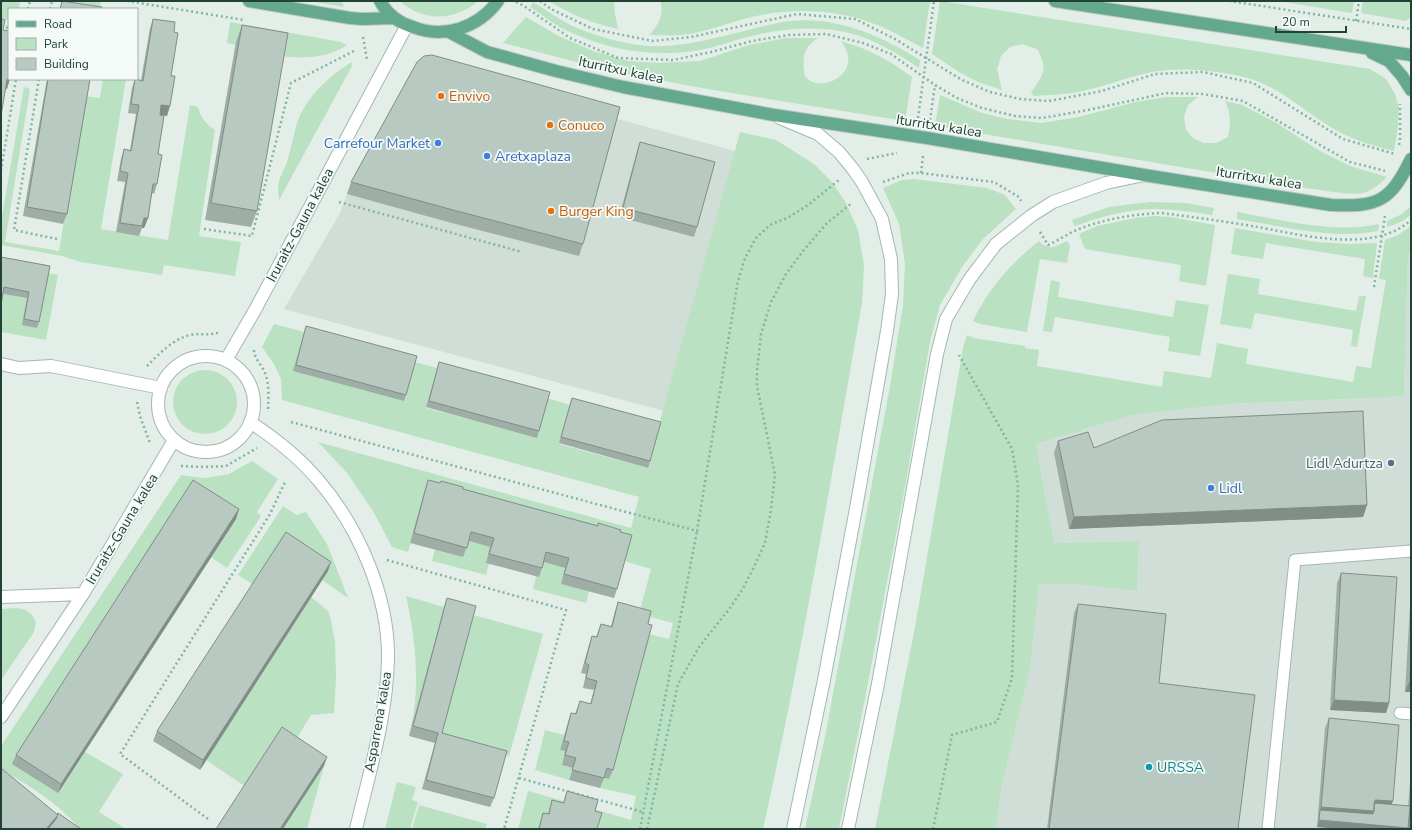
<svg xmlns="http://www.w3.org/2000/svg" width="1412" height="830" font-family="'Nunito Sans',sans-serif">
<rect width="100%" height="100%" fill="#e3eee8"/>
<path fill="#d1ded7" d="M428,67L735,151L664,411L284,309L340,213L347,194Z
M1408,252H1411V829H996L1002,784L1030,670L1039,584H1073L1137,591L1139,541L1054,543L1036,444L1132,415L1229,404L1369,398L1404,396Z"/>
<path fill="#bae1c1" d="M1,1H20L19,9H9V20L1,19Z
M64,1H101L100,9H62Z
M309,1H342L344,7Z
M400,1H478C456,21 422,22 400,1Z
M549,1H614L615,14L618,29C591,23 572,15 549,1Z
M660,1H930L923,48C909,41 896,33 882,27C841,9 795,7 751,17C728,23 704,33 680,35C670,36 660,35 650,35C658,25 665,14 660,1Z
M940,1L1370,69L1386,79L1395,94L1399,108L1398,126L1394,151C1371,145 1349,139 1329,126C1304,111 1282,90 1254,80C1227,71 1180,66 1152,72C1131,76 1112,84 1091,89C1073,94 1053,95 1034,96L1031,93C1043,74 1049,71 1037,49L1022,44L1010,47L1001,56L997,69L1002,90L978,82L959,72L932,54Z
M1278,1H1354L1352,13Z
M1363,1H1411V17L1406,21L1361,13Z
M533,2C547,10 562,22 577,28C597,36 618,42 638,45C669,49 699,42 728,35C749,30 769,24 790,21C838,16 881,36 920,60L919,68C897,53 874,39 849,33C821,26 788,28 761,34C739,38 716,48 694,51C653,57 609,50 572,33C557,27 544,16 530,7Z
M526,17L557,35L593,51L628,61L659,63L700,61L749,45L786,38H818C802,48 802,60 805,77C808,79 812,83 816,83C833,86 854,71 847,52C846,48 843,45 841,41C869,49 889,60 912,77L905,121L707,89L607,70L503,43Z
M230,22L341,42L347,45C328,58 303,59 281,56C266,53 251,46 237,42L236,45L227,43Z
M352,62V66L279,200C276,177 282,178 288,159C291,147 294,135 297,123C306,97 330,75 352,62Z
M103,79H126L101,229L168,240L190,105L198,107C201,118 206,124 215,130L199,236L241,242L235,276L164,265L162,275L81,262L62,256L1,245V222L24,87L30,89L5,242L59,251L85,96L100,98Z
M940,95L982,113L1007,119L1041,123L1079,117L1135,102L1167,97H1198L1188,105L1184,117L1186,130L1193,138L1204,143H1216L1228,137C1231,123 1231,113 1225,101L1242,105L1275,122L1318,150L1350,166L1387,177C1380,184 1373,190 1363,193C1351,196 1325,190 1312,189L935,126Z
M740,132L776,140L814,164L831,181L845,201L858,230L864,265L862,303C831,478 802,655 763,829H596L591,820L594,809L631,820L636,796L600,788L603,777L609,779L649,634L669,639L673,623L639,614L651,569L624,561L425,490L408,552L392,547L373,511L347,473L318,442L631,528L639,497L282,400L281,379L274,364L262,347L274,324L304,332L294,371L415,362L437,368L426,408L515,431L547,398L570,405L559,444L647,468Z
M914,179L987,188L1005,195L1016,209L983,239L962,267L940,305L930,342L905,487L864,704L839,829H805L825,737L890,386L903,305L905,264L899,224L883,188L902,180Z
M1151,202L1186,203L1214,208L1212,215C1193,212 1173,209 1154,209C1127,209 1100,217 1075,226L1072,220L1109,207L1132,204Z
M1411,206V214C1405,221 1395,225 1387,227V221L1402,214Z
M1237,212C1282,220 1335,234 1379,224L1378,231C1332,240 1283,226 1237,219Z
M1154,216L1170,217L1215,225L1206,286L1179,281L1181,265L1085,249L1079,234L1097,226L1135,218Z
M1411,226V252L1408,253L1404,396L1369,398L1229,404L1132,415L1036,444L1054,543L1139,541L1137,591L1073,584H1039L1030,670L1002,784L996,829H875L915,627L963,348L967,335L974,338L1025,346V348L1039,350L1037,366L1162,387L1164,371L1211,378L1217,343L1248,349L1246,364L1353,382L1356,366L1371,368L1386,280L1379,279L1385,240L1398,235Z
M1235,228L1316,242L1349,244L1377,243L1373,278L1363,276L1365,259L1266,243L1263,259L1231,254Z
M1039,241C1050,252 1055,246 1067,241L1070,246L1067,263L1040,259L1027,332L980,324L973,321C988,289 1011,263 1039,241Z
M47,273L58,275L46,340L1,332L2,294L27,298Z
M1228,274L1260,279L1258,294L1356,311L1359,296H1366L1357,347L1351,346L1353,330L1255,313L1251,329L1220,324Z
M1051,280L1060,282L1058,297L1173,317L1176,300L1209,305L1200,356L1168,351L1170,337L1055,317L1052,332L1043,331Z
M173 402a32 32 0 1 1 64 0a32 32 0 1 1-64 0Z
M252,461L278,479L257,512L261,516L227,568L211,557L236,519L85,752L123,774L99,812L126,829H80C57,802 31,787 1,769V746L181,475L204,478L229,474Z
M283,506L297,515L306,512L327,544L348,598L322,580L254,585L238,575Z
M468,541L490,547L489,564L486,575L432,561L435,549Z
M543,561L565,568L561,584L589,591L586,603L533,589L536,577Z
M406,596L444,607L409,736C411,725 414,714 415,702C418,667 414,631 406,596Z
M311,597L328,611L331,620L335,643L336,676L334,713L311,715L292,746L246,787L206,760Z
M17,608L26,610L32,615L36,622L34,632L1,680V609Z
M473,615L543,634L509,756L440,736Z
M545,730L564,735L560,750L565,751L562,765L573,768L569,780L535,770Z
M324,766L307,829H283Z
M397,782L416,787L412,800L418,802L410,829H385Z
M528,791L564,801L560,813L538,829H518Z
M419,805L487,824L485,829H412Z"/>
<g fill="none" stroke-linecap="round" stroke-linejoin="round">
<g stroke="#a5b7af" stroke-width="13">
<path id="service" d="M1400,713L1411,714
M1268,829L1295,560L1411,551"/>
</g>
<g stroke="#a5b7af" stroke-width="14">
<path id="minor" d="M158 404a48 48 0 1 1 96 0a48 48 0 1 1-96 0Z
M226,360L255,310L407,25
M1,364L19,368L51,366L161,388
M250,422C276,439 300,458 319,481C359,528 389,597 388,659C387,716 369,774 356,829
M1,597L83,594
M1,717L83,594L174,440"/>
</g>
<g stroke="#a0bbaf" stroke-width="14">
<path id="secondary" d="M780,118L818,134L839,152L853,169L862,182L882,219L891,259L892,294L887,331L857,503L824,680L793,829
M848,829L878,684L937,354L946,319L969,280L996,244L1031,216L1053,202L1106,183L1144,175"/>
</g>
<g stroke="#c1cac6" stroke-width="14">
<path id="primary" d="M249,1L350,18L362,19L395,18
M380,1C387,14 399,23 413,27C444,39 478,28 498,1
M1055,1L1411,55
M449,32L487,52L556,71L623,87L774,115L927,138L1144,175L1331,205C1378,207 1390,202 1411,159
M1372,53L1389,61L1402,76L1411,90"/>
</g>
<path stroke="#81b59f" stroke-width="2.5" stroke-dasharray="2 3" stroke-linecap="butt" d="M127,1L244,20
M540,1L551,9L593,29L653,41L691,37L797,14L855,19L895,39L962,80L990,92L1020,99L1049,101L1102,91L1155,74L1203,72L1253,83L1343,139L1395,154
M1229,1L1411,29
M516,2L524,6L570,38L618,58L673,60L711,52L752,41L789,35L826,34L863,43L891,54L935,85L957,98L982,108L1015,116L1042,118L1088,110L1166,93L1203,94L1243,101L1350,162L1385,171
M28,9L30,1
M50,9L52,1
M1356,21L1359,1
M1,26L9,28
M363,37L367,60
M39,79L14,230L57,239
M918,118L934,1
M930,120L935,85
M1399,145L1400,141V104
M867,159L897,153
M1,171L16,79
M921,173L923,156
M883,182L909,173H921L994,182L1019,197L1021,201
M339,202L522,252
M204,229L252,236L291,83L354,51
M1040,232L1048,245C1059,240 1069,233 1079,229C1105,219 1133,214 1162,213C1192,217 1222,221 1252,226C1298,234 1373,255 1411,220
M1374,287L1385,216
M254,350C254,359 262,365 265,373C270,386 268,399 268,412
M147,366C159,354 173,339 190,335C201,333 209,336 221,332
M137,402L140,416L150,443
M291,422L697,531L738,281L745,258L756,238L770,225L789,217L808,205L839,180
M181,466L205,467L226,466L257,448
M387,560L566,610L504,829
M519,778L643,812
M208,819L120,754L270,514L286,480
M640,829L697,531
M647,829L678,684L699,647L730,608L742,590L754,567L765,543L771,510L775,474L757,386V371L761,334L771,302L786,274L803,251L827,223L852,203
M933,829L952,735L997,722L1012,678L1018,485L1012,449L959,355"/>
<use href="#service" stroke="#fff" stroke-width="11"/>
<use href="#minor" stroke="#fff" stroke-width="12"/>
<use href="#secondary" stroke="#fff" stroke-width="12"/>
<use href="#primary" stroke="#64a88f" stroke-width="12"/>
</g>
<path fill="#9eada6" d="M153,19L174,32L171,76L167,116L160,115L157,184L154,194L152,193L148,218L144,228H142L139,236L116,232L125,182L117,181L121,159L124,149L130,150L136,114L128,113L132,88L135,79L141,80L150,28Z
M242,25L257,211L251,227L205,220L236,42Z
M47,79H90L67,214L63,224L23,216Z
M640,142L697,227L694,237L619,217L637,151Z
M351,182L583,244L579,256L448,222L347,194Z
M1,257L50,266L39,322L37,328L22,325L27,298L3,294Z
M306,326L406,395L404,401L293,371Z
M439,362L539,431L537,438L426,407Z
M572,398L650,461L648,468L559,443Z
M1058,441L1367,505L1363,517L1069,529L1054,453Z
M428,480L620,532L617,589L614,598L561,584L565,568L544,562L539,577L486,563L490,547L469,541L463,557L410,543L425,489Z
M239,509L236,519L58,793L12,764L16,755Z
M328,571L200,770L153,741L157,731Z
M1341,573L1389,703L1386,713L1330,710L1337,583Z
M1411,588V692H1405Z
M447,598L442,733L494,798L490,807L422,789L435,743L409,736L444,607Z
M618,602L613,770L609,779L604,778L600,788L569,780L573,768L562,765L565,751L560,750L568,722L571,713L575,714L580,701L590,704L594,690L583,688L586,674L581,673L589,645L592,636L596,637L601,624L611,626L615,611Z
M1078,604L1159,683L1238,829H1047L1074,613Z
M1329,718L1392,804L1408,806L1411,771V829H1343L1317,827L1325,728Z
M567,791L595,811L597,829H538L543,813L548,814L552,800L563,803Z"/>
<path fill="#818d87" d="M7,79H10L7,89L4,88Z
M161,105L170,106L167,116L158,114Z
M144,218H148L144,228H142Z
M1367,505L1363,517L1069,529L1074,517Z
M239,509L236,519L58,793L61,784Z
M331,562L328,571L200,770L203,760Z
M1410,680H1411V692H1405Z
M1334,700L1389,703L1386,713L1330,710Z
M327,757L324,766L283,829H280Z
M1375,800L1393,801L1389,811L1373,809Z
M1321,807L1374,811L1370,821L1320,810Z
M58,815L55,825L51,829H46Z
M1319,820L1408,828L1409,825H1411V829H1343L1317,827Z"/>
<path fill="#b8c9c1" stroke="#818d87" d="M62,1L102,7V9H60Z
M1,19L5,20L3,30L9,31V79H11H7L1,116Z
M153,19L175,22L174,32L178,33L171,76H175L170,106L161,105L160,115L164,116L158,154L162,155L157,184H153L148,218H144L142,226L120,223L128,173L120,171L124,149L131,151L139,105L131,104L135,79L143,81Z
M242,25L288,33L257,211L211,203Z
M432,55L620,107L583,244L453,210L351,182L417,62L424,56Z
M48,79H90L67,214L27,207Z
M640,142L715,162L697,227L623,208Z
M1,257L50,266L39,322L24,319L29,292L4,287L1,305Z
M306,326L417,356L406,395L296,365Z
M439,362L550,392L539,431L429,401Z
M572,398L661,422L650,461L561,437Z
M1363,411L1367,505L1074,517L1058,441L1088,432L1094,448L1162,420Z
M193,480L239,509L61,784L16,755Z
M428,480L440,483L441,481L463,487V489L598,526V523L621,530L620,532L632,535L617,589L564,574L569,558L546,552L542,568L489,554L494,538L471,532L467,548L414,533Z
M286,532L331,562L203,760L157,731Z
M1341,573L1397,577L1389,703L1334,700Z
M447,598L476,606L442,733L507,751L494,798L426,780L438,733L413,726Z
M618,602L651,611L648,624L652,625L613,770L607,768L604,778L572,770L576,758L565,755L569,742L564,741L571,713L576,714L580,701L591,704L597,681L586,678L589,665L585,663L592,636L597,637L601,624L612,627Z
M1078,604L1166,614L1159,683L1255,695L1238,829H1049Z
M1411,656V680H1410Z
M1329,718L1399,725L1393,801L1375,800L1374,811L1321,807Z
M282,727L327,757L280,829H216Z
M1,768L58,815L46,829H1Z
M567,791L598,800L595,811L602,813L597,829H539L543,813L549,814L552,800L564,803Z
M1411,800V825H1409Z
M1374,803L1410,806L1408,828L1319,820L1320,810L1373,814L1374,811Z
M58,813L81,829H48L57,818H56L58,815L57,814Z"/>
<g fill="#e8710a" stroke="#f4faf7" stroke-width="1.5">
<circle cx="441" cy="96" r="4"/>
<circle cx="550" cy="125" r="4"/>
<circle cx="551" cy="211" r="4"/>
</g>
<g fill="#3f7fe0" stroke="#f4faf7" stroke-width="1.5">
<circle cx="438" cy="143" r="4"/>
<circle cx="487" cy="156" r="4"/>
<circle cx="1211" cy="488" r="4"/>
</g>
<circle fill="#5c6f8a" stroke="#f4faf7" stroke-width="1.5" cx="1391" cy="463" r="4"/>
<circle fill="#0f9aa8" stroke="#f4faf7" stroke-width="1.5" cx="1149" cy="767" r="4"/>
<g text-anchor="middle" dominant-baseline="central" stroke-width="3.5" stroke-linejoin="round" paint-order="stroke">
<g font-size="14" fill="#214235" stroke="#f4faf7">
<text transform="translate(621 70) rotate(12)">Iturritxu kalea</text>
<text transform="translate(939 126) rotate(9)">Iturritxu kalea</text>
<text transform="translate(1259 178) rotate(9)">Iturritxu kalea</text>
<text transform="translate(300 225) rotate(-62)">Iruraitz-Gauna kalea</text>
<text transform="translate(122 529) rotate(-59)">Iruraitz-Gauna kalea</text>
<text transform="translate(378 722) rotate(-80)">Asparrena kalea</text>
</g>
<g font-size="14" fill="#c56008" stroke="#f4faf7" text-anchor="start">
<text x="449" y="96">Envivo</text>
<text x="558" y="125">Conuco</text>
<text x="559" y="211">Burger King</text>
</g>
<g font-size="14" fill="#366cbe" stroke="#f4faf7" text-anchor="start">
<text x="430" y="143" text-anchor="end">Carrefour Market</text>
<text x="495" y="156">Aretxaplaza</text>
<text x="1219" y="488">Lidl</text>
</g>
<g font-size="14" fill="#4e5e75" stroke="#f4faf7" text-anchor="end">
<text x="1383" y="463">Lidl Adurtza</text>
</g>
<g font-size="14" fill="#0d838f" stroke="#f4faf7" text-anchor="start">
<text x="1157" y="767">URSSA</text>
</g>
</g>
<rect width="1412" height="830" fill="none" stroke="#214235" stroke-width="4"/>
<rect x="8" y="8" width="130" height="72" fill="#f4faf7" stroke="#a0b0a9"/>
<rect x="16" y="21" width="20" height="6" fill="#64a88f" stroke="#a0b0a9"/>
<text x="44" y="28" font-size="12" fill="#214235">Road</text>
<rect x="16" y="38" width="20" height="12" fill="#bae1c1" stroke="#a0b0a9"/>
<text x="44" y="48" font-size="12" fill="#214235">Park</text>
<rect x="16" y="58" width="20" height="12" fill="#b8c9c1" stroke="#a0b0a9"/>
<text x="44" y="68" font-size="12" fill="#214235">Building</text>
<path d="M1276 26v6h70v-6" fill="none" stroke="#214235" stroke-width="2"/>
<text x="1282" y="26" font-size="12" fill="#214235" stroke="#f4faf7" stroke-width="3" paint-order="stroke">20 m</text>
</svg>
